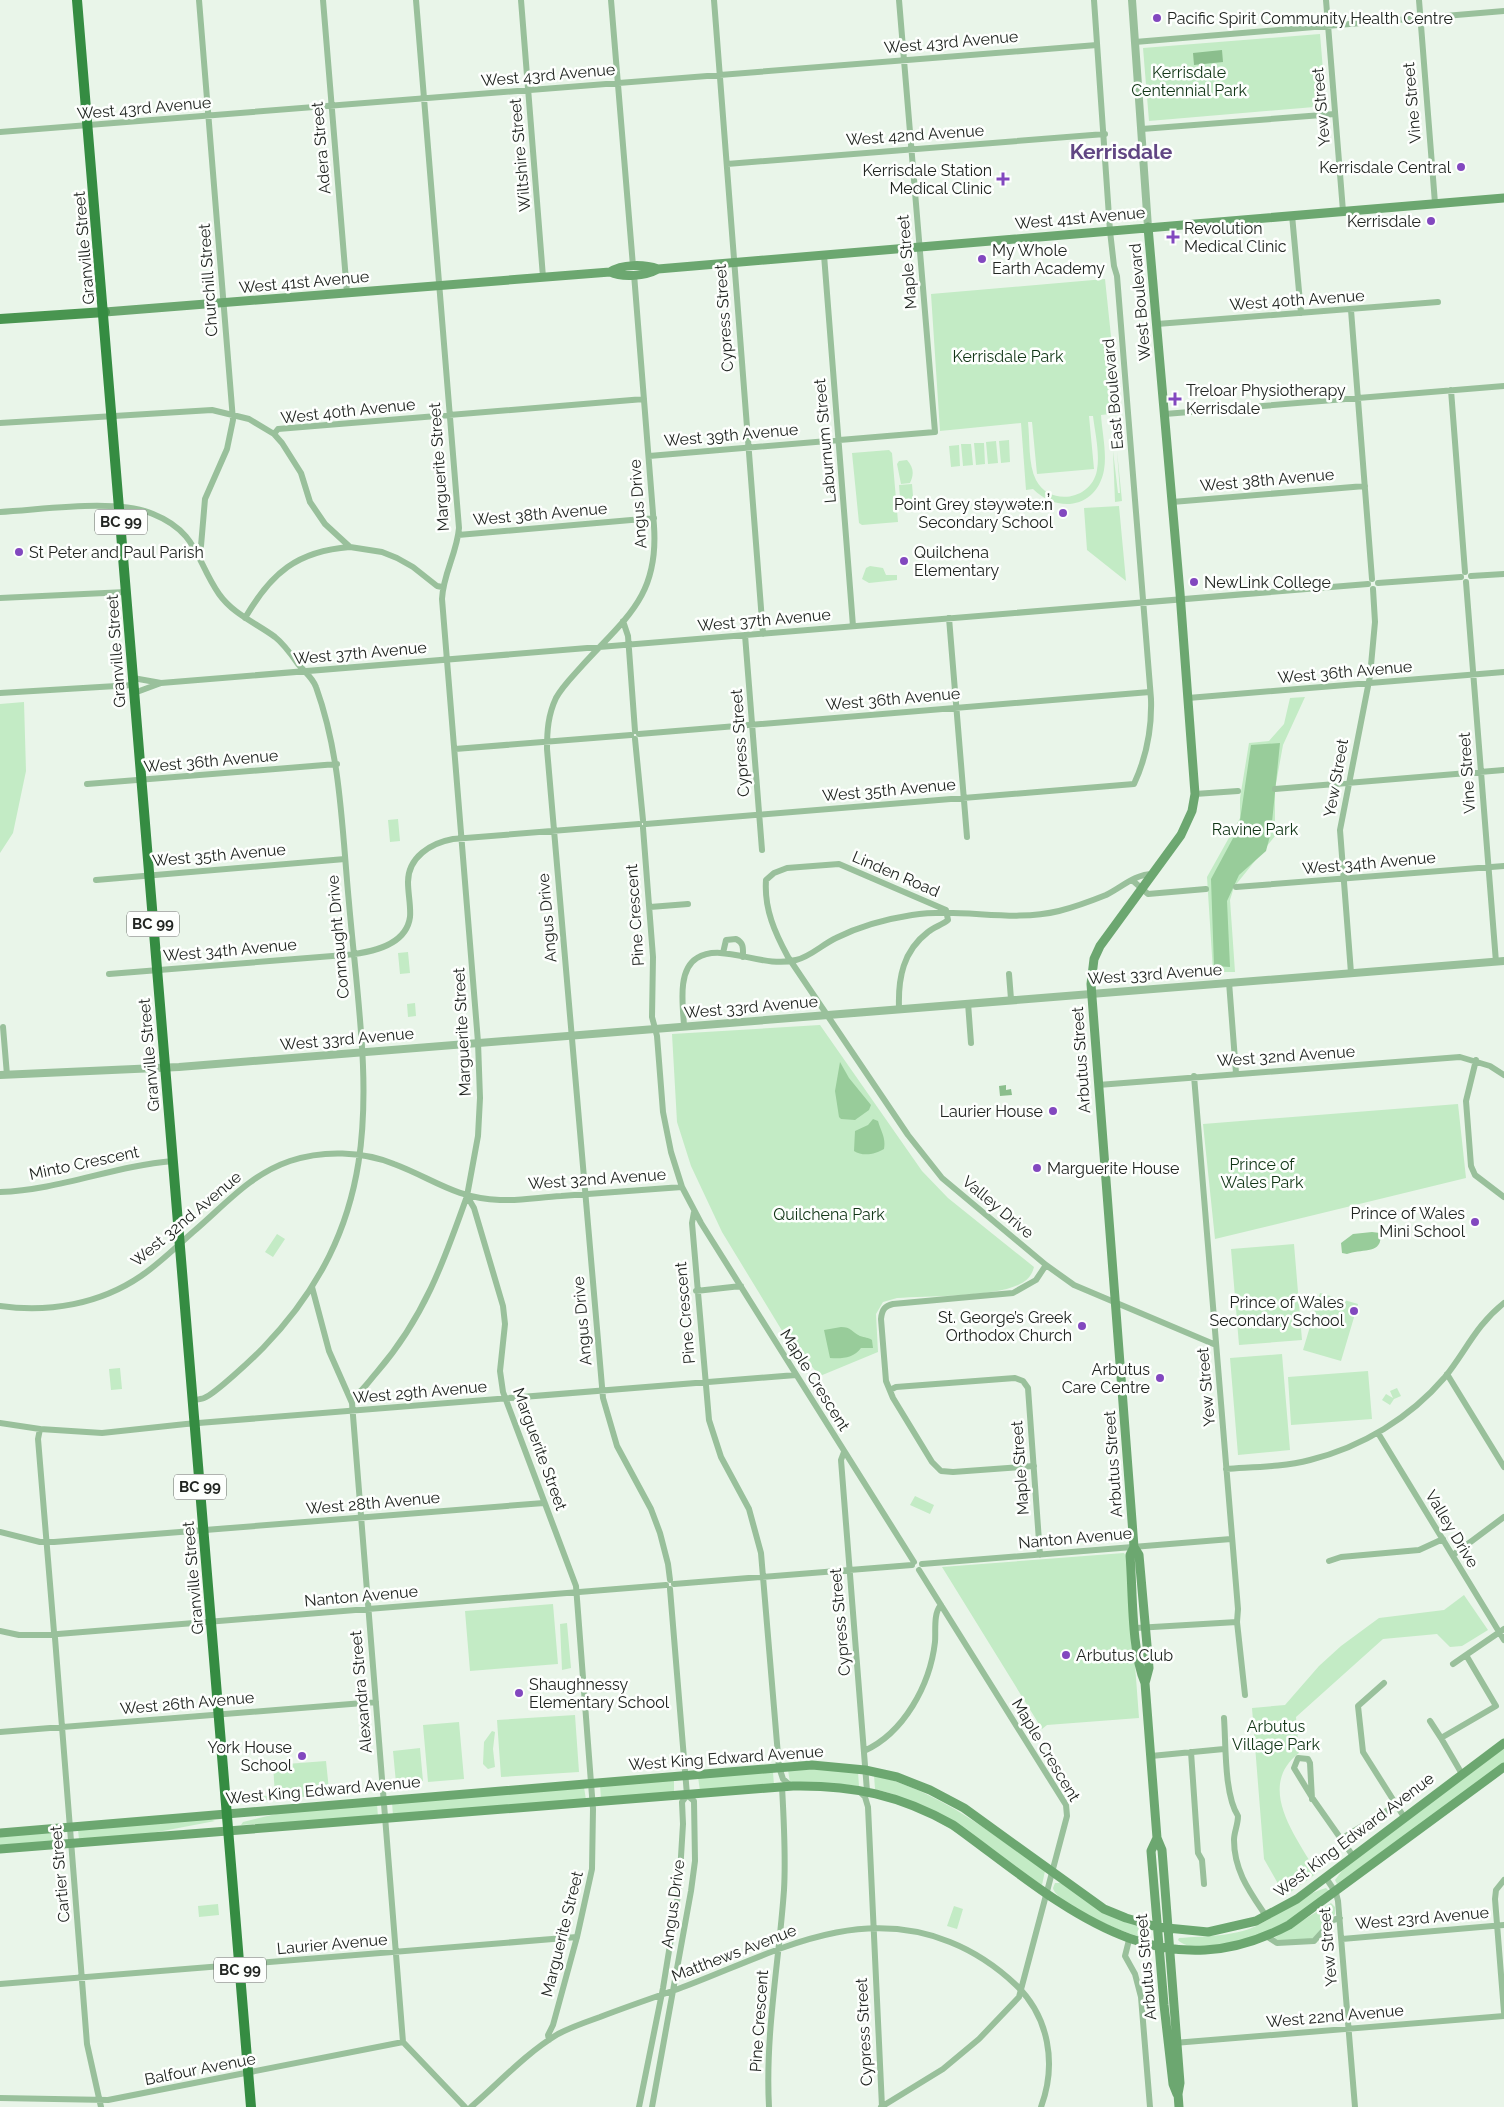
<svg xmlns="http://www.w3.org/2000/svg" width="1504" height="2107" font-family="Raleway,sans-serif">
<rect width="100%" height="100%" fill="#e9f5e9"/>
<path fill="#c3ebc5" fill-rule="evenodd" d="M1320,34L1326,106L1149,121L1143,48Z
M1105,279L1119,413L1101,415C1102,432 1107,453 1104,470C1097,508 1058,514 1033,489L1026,490L1021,423L940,431L931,294ZM1089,416H1093C1095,433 1100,453 1097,470C1092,500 1050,507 1036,480C1028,464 1030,440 1028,422H1032L1037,474L1094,469Z
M1009,440L1010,462L1001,463L999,441Z
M996,441L998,463L988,464L986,442Z
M974,443H984L985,464L976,465Z
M961,444H971L973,465L963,466Z
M959,445L960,466L951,467L949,446Z
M889,450L892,453L898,522L862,525L859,523L852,453Z
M1113,451L1118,493H1120L1117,451L1122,501L1115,502Z
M907,460C914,468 914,474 910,483L901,484L897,464L899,461Z
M912,484L914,508L901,509L899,485Z
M1119,506L1126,581L1087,550L1084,508Z
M870,566L883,568L886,575H897V580L869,583L862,579L866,568Z
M1305,697L1283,745L1275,789V836L1234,887L1230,900L1235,972H1213L1207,877L1240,818V798L1249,743L1269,741L1284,724L1290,698Z
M24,702L26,771L13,833L0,853V704Z
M398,819L400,841L390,842L388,820Z
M408,952L410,973L400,974L398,953Z
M415,1003L416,1016L408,1017L407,1004Z
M820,1025L922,1171L948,1198L1034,1267C1032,1275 1028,1280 1020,1284C996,1297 927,1296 897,1298L883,1302L876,1314L878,1352L820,1376L784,1334L722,1232L691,1166L677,1122L672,1034Z
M1458,1104L1466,1178L1215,1239L1203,1124Z
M277,1234L285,1239L273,1257L265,1252Z
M1294,1244L1302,1340L1239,1345L1231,1249Z
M1320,1293L1358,1304L1341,1361L1303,1350Z
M1282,1354L1290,1450L1238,1455L1230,1358Z
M120,1368L122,1389L111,1390L109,1369Z
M1368,1371L1372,1419L1291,1425L1288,1377Z
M1397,1388L1401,1396L1394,1399L1390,1405L1382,1400L1386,1394L1393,1398L1390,1391Z
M915,1496L934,1505L930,1514L910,1505Z
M1124,1553L1127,1558L1139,1718L1047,1725L1042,1729L942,1567Z
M1464,1595L1488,1630L1462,1646L1450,1647L1437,1634L1383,1639L1296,1717L1299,1753C1255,1787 1297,1838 1317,1873L1285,1896L1264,1859L1252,1708L1285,1705L1319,1666L1341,1646L1379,1618L1444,1610Z
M553,1604L558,1664L470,1671L465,1611Z
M567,1623L571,1668L562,1670L560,1624Z
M575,1715L579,1772L501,1777L497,1720Z
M459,1722L464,1779L428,1782L423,1725Z
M492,1731L495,1732L493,1749L495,1767L488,1769L483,1764L484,1742Z
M420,1748L423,1781L396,1783L393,1751Z
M1504,1748V1764L1337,1884L1335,1880L1344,1868Z
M326,1761L329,1790L353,1789V1793L242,1802V1798L275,1795L273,1765Z
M821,1769L858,1772L859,1786L827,1783H790L788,1770Z
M773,1772L774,1785L700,1791L698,1777Z
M874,1775C943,1793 988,1831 1045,1871L1042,1885L893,1794L875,1789Z
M674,1779V1793L601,1799L600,1785Z
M584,1787L586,1800L393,1816L392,1802Z
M377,1804L378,1817L241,1825L243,1822L284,1812Z
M209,1819L215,1821L147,1834L79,1839L78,1830Z
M63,1831L64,1840L0,1845V1836Z
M1055,1883H1062L1099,1910L1142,1927L1144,1937C1128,1936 1055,1903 1053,1888Z
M1326,1888L1329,1891C1318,1899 1308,1911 1296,1918C1275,1931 1196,1960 1178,1940L1179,1938C1206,1936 1238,1937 1262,1923C1283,1912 1302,1895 1326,1888Z
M1331,1903L1335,1907V1914L1312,1939L1280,1941L1274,1938Z
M218,1904L219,1915L199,1917L198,1906Z
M954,1906L963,1909L957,1929L947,1926Z"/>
<path fill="#98cc9a" d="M1135,256H1139L1140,262H1142L1144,279H1139Z
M1280,743L1271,832L1266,851L1239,875L1227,901L1230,967L1214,966L1211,879L1239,827L1251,745Z
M840,1062L849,1078L871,1105L869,1110L855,1120L841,1119L839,1117L835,1091Z
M873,1119L878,1121C881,1132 886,1137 884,1149C876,1154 863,1157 854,1151L855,1131L868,1125Z
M1372,1232L1380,1233C1384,1255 1361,1248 1347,1254L1342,1253L1341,1243L1353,1234Z
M841,1327C851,1327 852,1332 860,1336C865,1338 868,1337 872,1340L873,1348H861C854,1358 842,1359 830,1358L824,1330Z"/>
<path fill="#8bbe8d" d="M1222,50L1223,62L1194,65L1193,53Z
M1006,1085V1090L1011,1089L1012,1095L1000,1096L999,1086Z"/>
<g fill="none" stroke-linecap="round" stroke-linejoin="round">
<path stroke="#99c09b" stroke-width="6" d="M323,0L347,293
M416,0L459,528C457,553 443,574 442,599L478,1042L480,1098L478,1136L467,1196L474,1208L503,1306L505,1324L500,1371L503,1392L576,1586L593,1809L592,1869L577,1937L553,2025L548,2035L549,2040
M521,0L543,277
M611,0L633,266
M714,0L763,634
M1326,0L1343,211
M1419,0L1435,203
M1135,42L1504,11
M1142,129L1335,114
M0,132L1097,45
M727,164L1105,134
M1292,215L1301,313
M824,255L853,626
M634,274L654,526C659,598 624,619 580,668C572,677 562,687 556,698C548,715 547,731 547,749L603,1398L617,1446L651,1509L660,1533L668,1564L670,1580
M1351,310L1372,579
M1157,324L1438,302
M1451,390L1465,572
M1165,414L1504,386
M0,423L212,410L249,419L274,434L282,443L301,473L310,502L325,524L350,547L382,552L397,558L413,567L437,586L442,587
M274,434L278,429L644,399
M649,456L935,432L899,0
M1172,502L1365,486
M0,512C42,510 115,498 153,514C198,532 196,561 219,594C233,614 256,623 275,637C284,644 291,654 298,664C304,671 313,678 316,687C341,756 342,830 349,903C364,1075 396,1210 263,1348C253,1358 215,1394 204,1398C203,1399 194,1400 193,1400
M458,535L654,518
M198,552L201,546L205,499L227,449L233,420L199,0
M1471,576L1504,574
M1466,582L1496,962
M1378,583L1461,577
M0,598L126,592
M245,618C271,573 297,551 350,547
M949,618L967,837
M623,621L628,636L635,731
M745,635L762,850
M133,678L161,683L1368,584
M0,693L133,685
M134,693L161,683
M1188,698L1504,672
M639,734L1150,692
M635,739L643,820
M455,749L631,735
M87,784L337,764
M1275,789L1504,770
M1195,794L1238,791
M646,824L1134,784C1147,756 1152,730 1151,699L1117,276L1114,266L1110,231L1094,0
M643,828L653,957L652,1017L657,1036L663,1112L671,1152L682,1187L701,1223L914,1562
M96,880L345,859
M1132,880L1148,894L1206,889
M1236,887L1504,866
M650,907L688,904
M723,953L726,940L736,939C744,943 743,948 743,957
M1351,973L1340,830L1370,676L1375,622L1373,589
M109,974L345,955C368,953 406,947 410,917C411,906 408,894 408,882C408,857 431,843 453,839L639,824
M1009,974L1011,999
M1229,982L1236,1073
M968,1003L971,1043
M899,1008C898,978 903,951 928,932C934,927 942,925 948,920L946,910L839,864L787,868L774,873L766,880C764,909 775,933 788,957L908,1135L942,1178L1046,1265L1074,1285L1216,1345
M684,1026C683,1006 677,970 697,958C722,942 763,969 796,960C810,957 823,944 836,938C860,926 886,919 912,915C961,907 1010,923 1059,911C1075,907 1091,901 1106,895C1122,887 1135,874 1153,874
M3,1027L7,1075
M1476,1060L1466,1101L1471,1166L1475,1175L1504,1197
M1194,1076L1238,1609L1237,1622L1245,1695
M1098,1085L1460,1057L1490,1066L1504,1075
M0,1192C59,1190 114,1166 173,1161
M694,1212L692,1223L709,1420L721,1457L749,1509L761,1553L779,1767L783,1779L791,1786
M312,1287L329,1351L352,1403L403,2042L465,2107
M696,1291L741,1286
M0,1306C49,1313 100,1304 141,1276C160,1263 176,1247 193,1232C225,1205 249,1175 290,1161C323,1150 362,1151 394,1164C434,1179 454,1198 500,1200C520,1201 541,1197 561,1196C601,1193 641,1190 682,1187
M1447,1374L1504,1467
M890,1390L896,1387L1015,1378L1023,1381L1028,1388L1040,1555
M350,1398C362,1393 369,1381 377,1372C424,1318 444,1261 467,1196
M0,1423L40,1429L102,1433L186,1424L796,1375
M40,1429L38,1439L54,1632
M1378,1433L1504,1640
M844,1452L841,1460L867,1791
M1034,1466L953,1472L941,1471L932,1462L893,1398L886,1381L881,1319C882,1309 885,1306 893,1304L1013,1293L1036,1280L1046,1265
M1226,1469C1254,1467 1283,1467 1310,1460C1362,1447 1410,1418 1445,1377C1466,1351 1476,1325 1504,1303
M0,1532L40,1542H54L544,1503
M1453,1555L1504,1517
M1329,1561L1341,1557L1419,1550L1443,1539
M922,1564L1231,1539
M674,1584L912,1565
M1136,1628L1237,1622
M0,1631L19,1635H52
M58,1634L666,1585
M55,1638L87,2044L101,2107
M1453,1664L1466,1655
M1384,1683L1358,1706L1363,1752L1404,1817
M1224,1718C1226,1745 1224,1794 1238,1816C1238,1825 1234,1832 1234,1840C1234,1871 1250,1892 1266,1916
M1430,1721L1441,1738
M0,1732L376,1702
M864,1751C904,1733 930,1685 935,1642C936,1632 933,1613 941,1605
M1191,1752L1198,1853L1202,1860L1204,1884
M1151,1756L1224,1749
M1462,1774L1441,1738L1496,1706L1466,1655L1504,1629
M859,1791L865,1797L868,1807L882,2107
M1312,1799L1310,1763L1308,1759L1298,1758L1294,1768L1313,1799L1353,1856
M1341,1839L1396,1805
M1326,1878L1336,1893L1338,1901L1355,2107
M1504,1880L1496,1890L1495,1899L1504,2012
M1266,1936L1277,1943L1314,1941L1333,1920L1340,1918
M1342,1939L1504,1925
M1129,1940L1125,1956L1135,1974L1141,1997L1150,2107
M0,1984L577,1937
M1174,2043L1504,2016
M0,2098L108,2100L403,2042
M471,2107C500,2082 525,2054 558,2034C571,2027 586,2022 600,2017C626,2007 652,1998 678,1989C768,1956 853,1903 950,1942C975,1952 996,1966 1016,1985C1049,2017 1057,2064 1041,2107
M639,2107L663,1988L679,1889L683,1824L682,1802L687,1795L670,1589
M652,2107L691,1891L695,1861L694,1801L687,1795
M769,2107C765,2034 779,1962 784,1890C786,1856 784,1822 782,1787
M881,2107L943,2069L979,2039L1019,1997L1067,1816L1066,1805L919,1570"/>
<path stroke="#99c09b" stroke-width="8" d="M1132,0L1148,227
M0,1075L179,1067L1504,961"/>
<path stroke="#6ca770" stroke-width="9" d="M1148,227L1180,593L1195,794L1192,811L1181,835L1100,946L1094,959L1091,984L1134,1547L1130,1555C1133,1592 1131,1650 1145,1683L1157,1838L1162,1850L1180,2083L1178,2094L1179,2107
M610,272C622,264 644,264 658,269L1504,198
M105,312L610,272C623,278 645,276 658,269
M1134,1547L1139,1555L1149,1668L1145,1683
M0,1833L812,1765L865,1770L897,1777L930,1790L964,1808L1104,1909L1126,1918L1157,1927L1208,1932L1256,1921L1297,1899L1504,1743
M1157,1838L1151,1851L1164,2005L1173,2084L1177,2094
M0,1849L793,1786C853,1785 900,1795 953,1825C1057,1900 1154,1997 1289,1925L1504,1767"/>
<path stroke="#499550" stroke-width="10" d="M0,319L105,312"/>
<path stroke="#358c42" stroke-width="10" d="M77,0L251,2107"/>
</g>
<g fill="#8248bf" stroke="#fdfffd" stroke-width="2">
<circle cx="1157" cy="18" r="5"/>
<circle cx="1461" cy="167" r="5"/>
<path d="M1000.5 171.5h5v5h5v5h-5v5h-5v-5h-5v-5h5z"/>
<circle cx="1431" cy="221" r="5"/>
<path d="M1170.5 229.5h5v5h5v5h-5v5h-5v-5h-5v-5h5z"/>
<circle cx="982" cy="259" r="5"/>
<path d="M1172.5 391.5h5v5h5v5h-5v5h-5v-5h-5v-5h5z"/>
<circle cx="1063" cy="513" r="5"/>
<circle cx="19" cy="552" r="5"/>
<circle cx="904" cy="561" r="5"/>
<circle cx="1194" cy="582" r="5"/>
<circle cx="1053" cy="1111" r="5"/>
<circle cx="1037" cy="1168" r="5"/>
<circle cx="1475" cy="1222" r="5"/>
<circle cx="1354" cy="1311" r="5"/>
<circle cx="1082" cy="1326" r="5"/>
<circle cx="1160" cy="1378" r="5"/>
<circle cx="1066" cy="1655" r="5"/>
<circle cx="519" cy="1693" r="5"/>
<circle cx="302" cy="1756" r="5"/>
</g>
<g text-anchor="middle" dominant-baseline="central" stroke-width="5" stroke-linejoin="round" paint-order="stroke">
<g fill="#fdfffd" stroke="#636663" stroke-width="1">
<rect x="95" y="509.5" width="52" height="25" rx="4"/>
<rect x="127" y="911.5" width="52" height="25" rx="4"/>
<rect x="174" y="1474.5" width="52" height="25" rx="4"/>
<rect x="214" y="1957.5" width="52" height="25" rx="4"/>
</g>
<g font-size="15" font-weight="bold" fill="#212521">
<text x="121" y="522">BC 99</text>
<text x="153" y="924">BC 99</text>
<text x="200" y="1487">BC 99</text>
<text x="240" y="1970">BC 99</text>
</g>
<g font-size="16" fill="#212521" stroke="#fdfffd" text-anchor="start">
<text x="1167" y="18">Pacific Spirit Community Health Centre</text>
<text x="1451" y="167" text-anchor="end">Kerrisdale Central</text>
<text x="992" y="170" text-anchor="end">Kerrisdale Station<tspan x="992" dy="18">Medical Clinic</tspan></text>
<text x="1421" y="221" text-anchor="end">Kerrisdale</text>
<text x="1184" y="228">Revolution<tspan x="1184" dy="18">Medical Clinic</tspan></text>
<text x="992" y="250">My Whole<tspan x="992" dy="18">Earth Academy</tspan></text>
<text x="1186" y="390">Treloar Physiotherapy<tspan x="1186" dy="18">Kerrisdale</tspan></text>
<text x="1053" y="504" text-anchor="end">Point Grey stəywəte:n̓<tspan x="1053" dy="18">Secondary School</tspan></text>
<text x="29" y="552">St Peter and Paul Parish</text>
<text x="914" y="552">Quilchena<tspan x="914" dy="18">Elementary</tspan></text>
<text x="1204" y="582">NewLink College</text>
<text x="1043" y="1111" text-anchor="end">Laurier House</text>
<text x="1047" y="1168">Marguerite House</text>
<text x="1465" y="1213" text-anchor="end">Prince of Wales<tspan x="1465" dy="18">Mini School</tspan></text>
<text x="1344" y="1302" text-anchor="end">Prince of Wales<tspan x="1344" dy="18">Secondary School</tspan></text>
<text x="1072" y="1317" text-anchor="end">St. George’s Greek<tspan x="1072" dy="18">Orthodox Church</tspan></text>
<text x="1150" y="1369" text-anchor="end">Arbutus<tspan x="1150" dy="18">Care Centre</tspan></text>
<text x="1076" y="1655">Arbutus Club</text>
<text x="529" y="1684">Shaughnessy<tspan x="529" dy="18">Elementary School</tspan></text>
<text x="292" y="1747" text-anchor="end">York House<tspan x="292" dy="18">School</tspan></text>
</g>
<g font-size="16" fill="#212521" stroke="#fdfffd">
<text transform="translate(951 42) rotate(-5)">West 43rd Avenue</text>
<text transform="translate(548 75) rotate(-5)">West 43rd Avenue</text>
<text transform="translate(1412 103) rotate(-95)">Vine Street</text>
<text transform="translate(1321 107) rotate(-95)">Yew Street</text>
<text transform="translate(144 108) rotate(-5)">West 43rd Avenue</text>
<text transform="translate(915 135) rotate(-4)">West 42nd Avenue</text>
<text transform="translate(321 148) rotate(-95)">Adera Street</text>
<text transform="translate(520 155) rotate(-95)">Wiltshire Street</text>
<text transform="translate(1080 218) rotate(-5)">West 41st Avenue</text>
<text transform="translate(84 248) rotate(-95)">Granville Street</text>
<text transform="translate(907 262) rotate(-95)">Maple Street</text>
<text transform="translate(208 280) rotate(-94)">Churchill Street</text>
<text transform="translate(304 282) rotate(-5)">West 41st Avenue</text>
<text transform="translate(1297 300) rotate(-4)">West 40th Avenue</text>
<text transform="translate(1140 302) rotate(-95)">West Boulevard</text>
<text transform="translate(724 318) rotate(-94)">Cypress Street</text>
<text transform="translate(1113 394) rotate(-95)">East Boulevard</text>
<text transform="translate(348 411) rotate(-6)">West 40th Avenue</text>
<text transform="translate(731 435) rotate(-5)">West 39th Avenue</text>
<text transform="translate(825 441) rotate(-95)">Laburnum Street</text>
<text transform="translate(439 467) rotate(-94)">Marguerite Street</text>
<text transform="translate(1267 480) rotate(-5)">West 38th Avenue</text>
<text transform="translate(638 504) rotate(-94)">Angus Drive</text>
<text transform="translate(540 514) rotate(-5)">West 38th Avenue</text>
<text transform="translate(764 620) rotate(-5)">West 37th Avenue</text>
<text transform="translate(116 651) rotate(-94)">Granville Street</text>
<text transform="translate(360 653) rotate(-5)">West 37th Avenue</text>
<text transform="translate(1345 672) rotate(-5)">West 36th Avenue</text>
<text transform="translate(893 699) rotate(-5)">West 36th Avenue</text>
<text transform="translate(740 743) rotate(-94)">Cypress Street</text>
<text transform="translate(211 761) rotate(-5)">West 36th Avenue</text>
<text transform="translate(1467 773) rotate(-94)">Vine Street</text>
<text transform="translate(1336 778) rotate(-80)">Yew Street</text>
<text transform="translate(889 790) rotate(-5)">West 35th Avenue</text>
<text transform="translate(219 855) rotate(-5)">West 35th Avenue</text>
<text transform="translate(1369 863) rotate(-5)">West 34th Avenue</text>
<text transform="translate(896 874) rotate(23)">Linden Road</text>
<text transform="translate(635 915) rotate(-94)">Pine Crescent</text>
<text transform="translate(547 918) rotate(-95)">Angus Drive</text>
<text transform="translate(338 937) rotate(-95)">Connaught Drive</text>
<text transform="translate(230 950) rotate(-5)">West 34th Avenue</text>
<text transform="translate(1155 974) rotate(-4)">West 33rd Avenue</text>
<text transform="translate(751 1007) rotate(-5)">West 33rd Avenue</text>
<text transform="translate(462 1032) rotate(-93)">Marguerite Street</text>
<text transform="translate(347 1039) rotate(-5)">West 33rd Avenue</text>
<text transform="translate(149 1055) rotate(-95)">Granville Street</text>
<text transform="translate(1286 1056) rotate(-4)">West 32nd Avenue</text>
<text transform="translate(1081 1060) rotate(-94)">Arbutus Street</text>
<text transform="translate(84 1163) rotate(-12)">Minto Crescent</text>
<text transform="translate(597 1179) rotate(-4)">West 32nd Avenue</text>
<text transform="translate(998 1207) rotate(40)">Valley Drive</text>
<text transform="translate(186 1219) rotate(-40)">West 32nd Avenue</text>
<text transform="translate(685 1313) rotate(-95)">Pine Crescent</text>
<text transform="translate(582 1321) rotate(-95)">Angus Drive</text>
<text transform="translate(815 1380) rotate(58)">Maple Crescent</text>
<text transform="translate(1206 1387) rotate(-95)">Yew Street</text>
<text transform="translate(420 1392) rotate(-5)">West 29th Avenue</text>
<text transform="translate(540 1449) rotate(70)">Marguerite Street</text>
<text transform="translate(1113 1464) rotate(-94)">Arbutus Street</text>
<text transform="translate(1020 1468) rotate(-94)">Maple Street</text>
<text transform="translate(373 1503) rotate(-5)">West 28th Avenue</text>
<text transform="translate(1452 1529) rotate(59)">Valley Drive</text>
<text transform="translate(1075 1538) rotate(-5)">Nanton Avenue</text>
<text transform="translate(193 1578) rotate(-95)">Granville Street</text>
<text transform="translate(361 1596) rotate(-5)">Nanton Avenue</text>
<text transform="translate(840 1622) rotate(-95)">Cypress Street</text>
<text transform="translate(361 1692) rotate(-95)">Alexandra Street</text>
<text transform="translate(187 1703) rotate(-5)">West 26th Avenue</text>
<text transform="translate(1046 1750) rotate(59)">Maple Crescent</text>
<text transform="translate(726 1758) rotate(-4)">West King Edward Avenue</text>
<text transform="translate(323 1790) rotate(-5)">West King Edward Avenue</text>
<text transform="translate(1354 1835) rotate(-37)">West King Edward Avenue</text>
<text transform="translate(60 1874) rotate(-95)">Cartier Street</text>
<text transform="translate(673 1904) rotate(-82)">Angus Drive</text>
<text transform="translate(1422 1918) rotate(-5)">West 23rd Avenue</text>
<text transform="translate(562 1934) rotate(-76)">Marguerite Street</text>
<text transform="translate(332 1944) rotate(-5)">Laurier Avenue</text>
<text transform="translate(1328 1947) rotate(-95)">Yew Street</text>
<text transform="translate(734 1953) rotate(-21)">Matthews Avenue</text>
<text transform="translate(1146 1967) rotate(-95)">Arbutus Street</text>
<text transform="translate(1335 2016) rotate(-5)">West 22nd Avenue</text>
<text transform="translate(759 2021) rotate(-86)">Pine Crescent</text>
<text transform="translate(864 2032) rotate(-93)">Cypress Street</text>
<text transform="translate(200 2069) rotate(-11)">Balfour Avenue</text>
</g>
<g font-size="16" fill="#103515" stroke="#fdfffd">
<text x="1189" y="72">Kerrisdale<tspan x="1189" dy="18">Centennial Park</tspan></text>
<text x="1008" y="356">Kerrisdale Park</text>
<text x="1255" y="829">Ravine Park</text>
<text x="1262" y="1164">Prince of<tspan x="1262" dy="18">Wales Park</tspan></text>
<text x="829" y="1214">Quilchena Park</text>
<text x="1276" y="1726">Arbutus<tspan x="1276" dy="18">Village Park</tspan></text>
</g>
<g font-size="21" font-weight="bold" fill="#614683" stroke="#fdfffd">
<text x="1121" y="151">Kerrisdale</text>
</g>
</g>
</svg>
